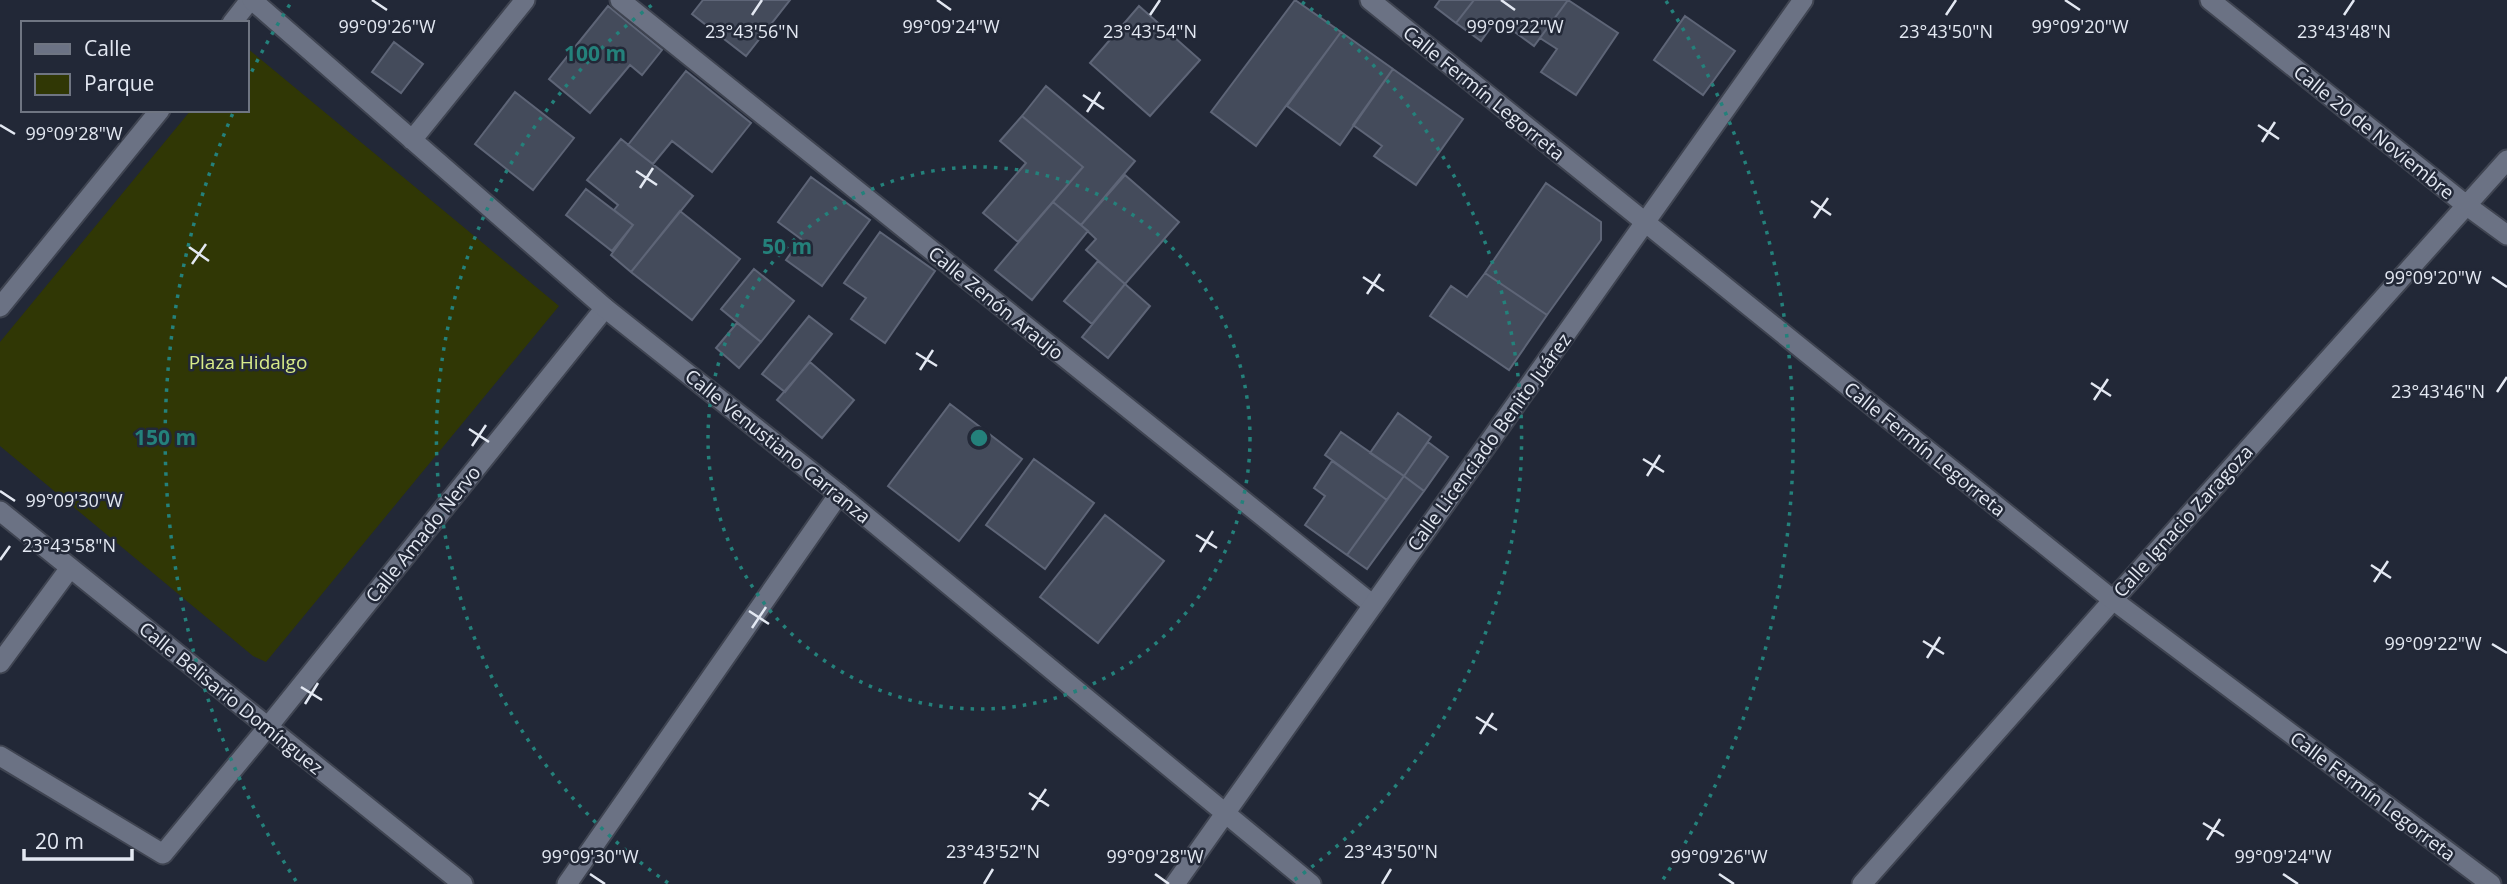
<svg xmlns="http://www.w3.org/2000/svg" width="2507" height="884" font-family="'Open Sans',sans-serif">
<rect width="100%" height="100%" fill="#222837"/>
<path fill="#303705" d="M247,48L559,306L266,662L253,656L0,446V342L191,110H247Z"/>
<path fill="#444b5b" stroke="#5e6577" stroke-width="2" d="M703,0H790L746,56L692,14Z
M1295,0L1341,32L1256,146L1211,112Z
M1440,0H1474L1456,23L1435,7Z
M1474,0H1568L1534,46L1497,19L1481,41L1456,23Z
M1568,0L1618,33L1576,95L1541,72L1557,49L1540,38Z
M608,6L662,50L642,75L630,65L590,113L549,79Z
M1139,6L1200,60L1150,116L1090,63Z
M1685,16L1735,51L1703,95L1654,60Z
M1341,32L1393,69L1340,145L1287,106Z
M394,42L423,64L401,93L372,72Z
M1393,69L1463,119L1416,185L1374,156L1382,146L1353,125Z
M686,71L751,123L712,172L672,141L653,164L628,145Z
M1046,86L1135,161L1081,225L1053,202L1083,167L1022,116Z
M515,92L574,138L533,190L475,144Z
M1022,116L1083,167L1018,242L983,213L1026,163L1000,141Z
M621,139L693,196L631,272L611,255L633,225L614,210L618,205L587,180Z
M1125,175L1179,222L1125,284L1086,250L1096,239L1081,225Z
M811,177L870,220L822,286L786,260L801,239L778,222Z
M1546,183L1601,222V240L1547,315L1485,273Z
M586,189L633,225L612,251L566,215Z
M1053,202L1088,231L1032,300L995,270Z
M680,211L740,259L692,320L631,272Z
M880,232L935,271L885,343L851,319L866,298L844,283Z
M1098,261L1125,284L1092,324L1064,301Z
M754,269L794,301L761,342L721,309Z
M1485,273L1547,315L1509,370L1430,316L1451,286L1467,297Z
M1125,284L1150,306L1108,358L1082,337Z
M809,316L832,334L785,392L762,374Z
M737,323L761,342L739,368L716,348Z
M810,362L854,400L822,438L777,400Z
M950,404L1022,459L959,541L888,486Z
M1398,413L1431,437L1404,476L1370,453Z
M1341,432L1404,476L1387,500L1325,455Z
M1428,442L1448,457L1424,491L1404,476Z
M1034,459L1094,503L1045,569L986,525Z
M1332,461L1387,500L1347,555L1305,525L1325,496L1314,488Z
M1404,476L1424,491L1367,569L1347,555Z
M1105,515L1164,561L1098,643L1040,597Z"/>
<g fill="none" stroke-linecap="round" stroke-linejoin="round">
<g stroke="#3f4451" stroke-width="23">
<path id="minor" d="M620,0L1373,605
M2210,0L2466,205L2507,235
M232,23L250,0
M0,307L160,110
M0,511L463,884
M0,663L70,568
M0,756L163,854L267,728L605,308
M567,884L839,494
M1862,884L2113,600L2507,160"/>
</g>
<g stroke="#3f4451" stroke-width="23">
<path id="tertiary" d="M252,0L605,308L839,494L1311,884
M1370,0L2113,600L2491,884
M412,140L525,0
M1175,884L1803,0"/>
</g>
<use href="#minor" stroke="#6b7284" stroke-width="19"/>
<use href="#tertiary" stroke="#6b7284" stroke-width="19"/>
</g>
<path fill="none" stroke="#e3e8f2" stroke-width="2.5" d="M372,0L387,10M937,0L951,10M1501,0L1515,10M2065,0L2080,10M752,15L762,0M1150,15L1160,0M1946,15L1956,0M2344,15L2354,0M1083,95L1104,109M1087,112L1100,92M0,125L15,134M2258,125L2279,139M2262,142L2275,122M636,171L657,185M640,188L653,168M1811,201L1831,215M1814,218L1828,198M189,247L209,261M192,264L206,244M1363,277L1384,291M2492,277L2507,287M1367,294L1380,274M916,353L937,366M920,370L933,350M2091,383L2111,396M2497,392L2507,377M2094,400L2108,379M469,429L489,442M472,446L486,425M1643,459L1664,472M1647,476L1660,455M0,491L15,501M1196,535L1217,548M1200,552L1213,531M0,560L10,546M2371,565L2391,578M2374,582L2388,561M749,611L769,624M752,628L766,607M1923,641L1944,654M2492,644L2507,653M1927,658L1940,637M301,687L322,700M305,704L318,683M1476,717L1497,730M1480,734L1493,713M1029,793L1049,806M1032,810L1046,789M2203,823L2224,836M2207,840L2220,819M590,874L605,884M1155,874L1169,884M1719,874L1734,884M2283,874L2298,884M984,884L993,869M1382,884L1391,869"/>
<g fill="none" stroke="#24817b" stroke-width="3.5" stroke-dasharray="3.5 7">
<circle cx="979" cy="438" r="271"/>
<path d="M668 883A543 543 0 0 1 656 2M1302 2A543 543 0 0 1 1290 883"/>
<path d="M296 881A814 814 0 0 1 233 113M247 81A814 814 0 0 1 292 1M1666 1A814 814 0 0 1 1662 881"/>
</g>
<g text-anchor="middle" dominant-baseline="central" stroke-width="5" stroke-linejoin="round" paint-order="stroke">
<g font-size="19" fill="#e3e8f2" stroke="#222837">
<text transform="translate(1484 93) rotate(39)">Calle Fermín Legorreta</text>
<text transform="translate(2374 132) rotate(39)">Calle 20 de Noviembre</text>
<text transform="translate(996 303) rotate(39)">Calle Zenón Araujo</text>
<text transform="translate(1489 442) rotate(-54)">Calle Licenciado Benito Juárez</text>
<text transform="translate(778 446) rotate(39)">Calle Venustiano Carranza</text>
<text transform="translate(1925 449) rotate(39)">Calle Fermín Legorreta</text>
<text transform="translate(2183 521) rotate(-48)">Calle Ignacio Zaragoza</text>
<text transform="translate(423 534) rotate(-51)">Calle Amado Nervo</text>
<text transform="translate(231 698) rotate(39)">Calle Belisario Domínguez</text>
<text transform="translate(2373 796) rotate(37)">Calle Fermín Legorreta</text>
</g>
<g font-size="19" fill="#d8eb89" stroke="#222837">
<text x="248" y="362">Plaza Hidalgo</text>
</g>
</g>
<g font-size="18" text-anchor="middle" fill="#e3e8f2" stroke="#222837" stroke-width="5" stroke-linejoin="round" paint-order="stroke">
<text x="387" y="33">99°09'26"W</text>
<text x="951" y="33">99°09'24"W</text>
<text x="1515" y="33">99°09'22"W</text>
<text x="2080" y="33">99°09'20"W</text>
<text x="752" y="38">23°43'56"N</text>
<text x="1150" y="38">23°43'54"N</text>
<text x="1946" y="38">23°43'50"N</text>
<text x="2344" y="38">23°43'48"N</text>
<text x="74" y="140">99°09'28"W</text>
<text x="2433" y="284">99°09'20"W</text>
<text x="2438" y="398">23°43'46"N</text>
<text x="74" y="507">99°09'30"W</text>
<text x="69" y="552">23°43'58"N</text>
<text x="2433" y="650">99°09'22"W</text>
<text x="993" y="858">23°43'52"N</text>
<text x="1391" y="858">23°43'50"N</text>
<text x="590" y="863">99°09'30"W</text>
<text x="1155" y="863">99°09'28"W</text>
<text x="1719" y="863">99°09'26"W</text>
<text x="2283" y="863">99°09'24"W</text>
</g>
<circle cx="979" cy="438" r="10" fill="#24817b" stroke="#222837" stroke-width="3.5"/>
<g font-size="21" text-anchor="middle" font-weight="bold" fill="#24817b" stroke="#222837" stroke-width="5" stroke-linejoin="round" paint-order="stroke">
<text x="595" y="61">100 m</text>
<text x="787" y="254">50 m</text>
<text x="165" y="445">150 m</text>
</g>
<rect x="21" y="21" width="228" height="91" fill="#222837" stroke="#6f7582" stroke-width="2"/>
<rect x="35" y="44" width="35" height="10" fill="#6b7284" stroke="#6f7582" stroke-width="2"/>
<text x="84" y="56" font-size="21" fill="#e3e8f2">Calle</text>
<rect x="35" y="74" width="35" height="21" fill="#303705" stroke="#6f7582" stroke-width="2"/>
<text x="84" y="91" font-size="21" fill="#e3e8f2">Parque</text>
<path d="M24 849v10h108v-10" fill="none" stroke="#e3e8f2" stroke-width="3.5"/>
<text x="35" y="849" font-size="21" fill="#e3e8f2" stroke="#222837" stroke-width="5" paint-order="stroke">20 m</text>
</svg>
